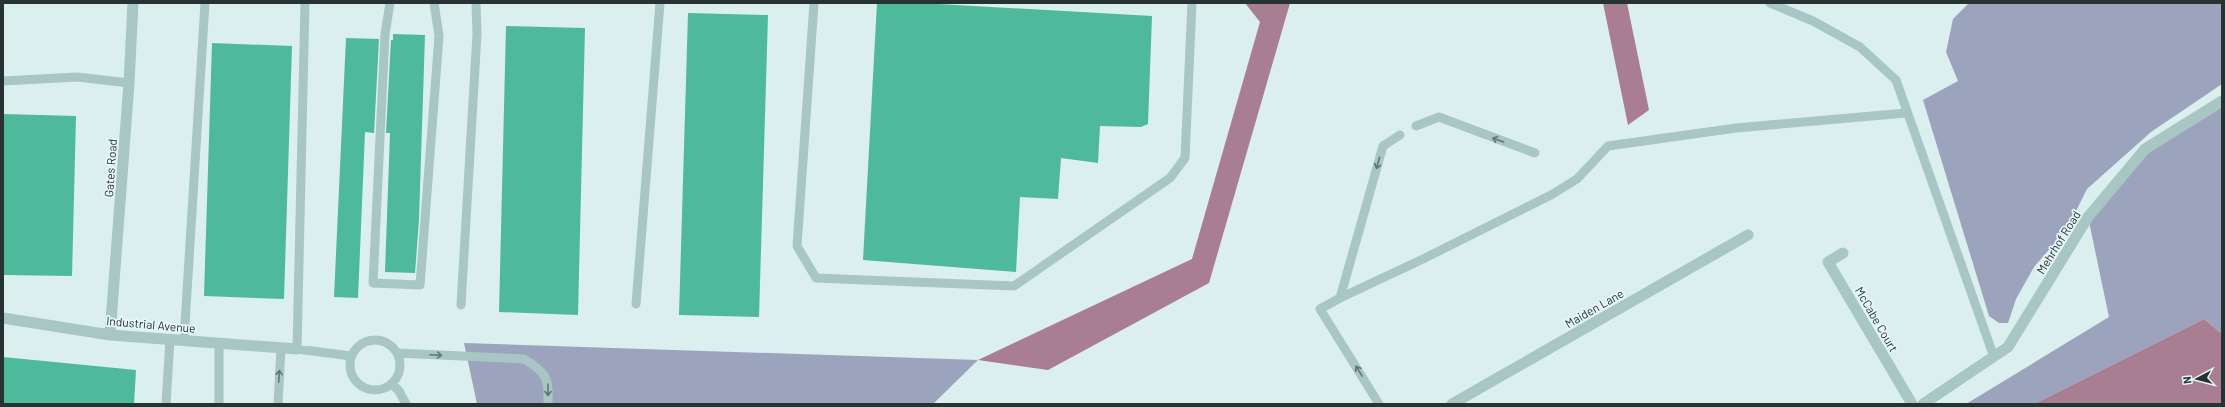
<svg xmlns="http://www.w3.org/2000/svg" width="2225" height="407" font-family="Barlow,sans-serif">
<rect width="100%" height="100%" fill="#dbefef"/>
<path fill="#9ca3bc" d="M1969,3H2222V84L2151,132L2087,189L2067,229L2034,267L2016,299L2008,323H1999L1989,316L1923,100L1958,81L1946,52L1953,19Z
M2222,101V334L2204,319L2034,404H1966L2109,317L2088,217L2145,149Z
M464,343L978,360L933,404H477Z"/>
<path fill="#a97d92" d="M1245,3H1290L1209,283L1048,370L978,360L1192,259L1260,22Z
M1603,3H1627L1649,110L1628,125Z
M2204,319L2222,334V404H2034Z"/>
<path fill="#4eba9b" d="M877,3H921L1152,16L1148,124L1141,127L1100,126L1098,163L1061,158L1058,199L1020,197L1016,272L863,260Z
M688,13L768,15L759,317L679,315Z
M506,26L585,28L578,315L499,312Z
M393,34L425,35L419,220L415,273L385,272L390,133H386L391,40H393Z
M346,38L379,39L374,133L365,132L358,298L334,297Z
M212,43L292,46L284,299L204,296Z
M3,114L76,116L72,276L3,275Z
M3,357L136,370L134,404H3Z"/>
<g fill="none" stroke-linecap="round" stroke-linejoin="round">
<path stroke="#a8c6c3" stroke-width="9" d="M305,3L297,349L351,356
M390,3L385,34L373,283L420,285L439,36L434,3
M814,3L797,246L816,278L1014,286L1170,178L1185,158L1192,3
M1770,3L1813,21L1860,47L1896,80L1994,357
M3,81L77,77L129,83
M1416,126L1439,117L1535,153
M1340,298L1383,146L1400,135
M636,304L660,3
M461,305L477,34L476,3
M350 365a25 25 0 1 1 50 0a25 25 0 1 1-50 0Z
M184,340L205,3
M219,343V404
M397,353L524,359C547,373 549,378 548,404
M392,384L399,391L406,404
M166,404L170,339
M278,404L281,348
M1379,404L1320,309L1340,298L1423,259L1551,195L1577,179L1608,146L1736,128L1906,113"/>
<path stroke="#a8c6c3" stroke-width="11" d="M1843,253L1828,262L1912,404
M3,318L110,335L297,349
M110,335L129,83L133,3
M1452,404L1748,235
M1923,404L2008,347L2088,217L2145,149L2222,101"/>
</g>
<defs><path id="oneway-shaft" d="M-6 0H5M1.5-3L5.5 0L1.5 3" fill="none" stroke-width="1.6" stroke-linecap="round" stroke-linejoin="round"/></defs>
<g stroke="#617573">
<use href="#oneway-shaft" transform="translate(1498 140) rotate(-160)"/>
<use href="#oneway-shaft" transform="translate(1378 163) rotate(106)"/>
<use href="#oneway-shaft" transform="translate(436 355) rotate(3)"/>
<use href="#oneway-shaft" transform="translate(1359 371) rotate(-122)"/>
<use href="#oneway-shaft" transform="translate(279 376) rotate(-87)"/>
<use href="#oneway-shaft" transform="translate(548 390) rotate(90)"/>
</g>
<g text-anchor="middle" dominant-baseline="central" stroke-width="3.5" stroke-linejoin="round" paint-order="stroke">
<g font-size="12" fill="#273331" stroke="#e7f7f7">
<text transform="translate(110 168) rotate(-86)">Gates Road</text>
<text transform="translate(2058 242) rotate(-58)">Mehrhof Road</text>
<text transform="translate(1594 308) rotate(-30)">Maiden Lane</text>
<text transform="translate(1877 319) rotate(60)">McCabe Court</text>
<text transform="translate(151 324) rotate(5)">Industrial Avenue</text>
</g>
</g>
<rect width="2225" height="407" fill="none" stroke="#273331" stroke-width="8"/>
<g transform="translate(2197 379) rotate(263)" stroke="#e7f7f7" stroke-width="3" paint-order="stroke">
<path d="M0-3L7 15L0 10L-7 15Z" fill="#273331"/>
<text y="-6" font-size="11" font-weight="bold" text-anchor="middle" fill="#273331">N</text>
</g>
</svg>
